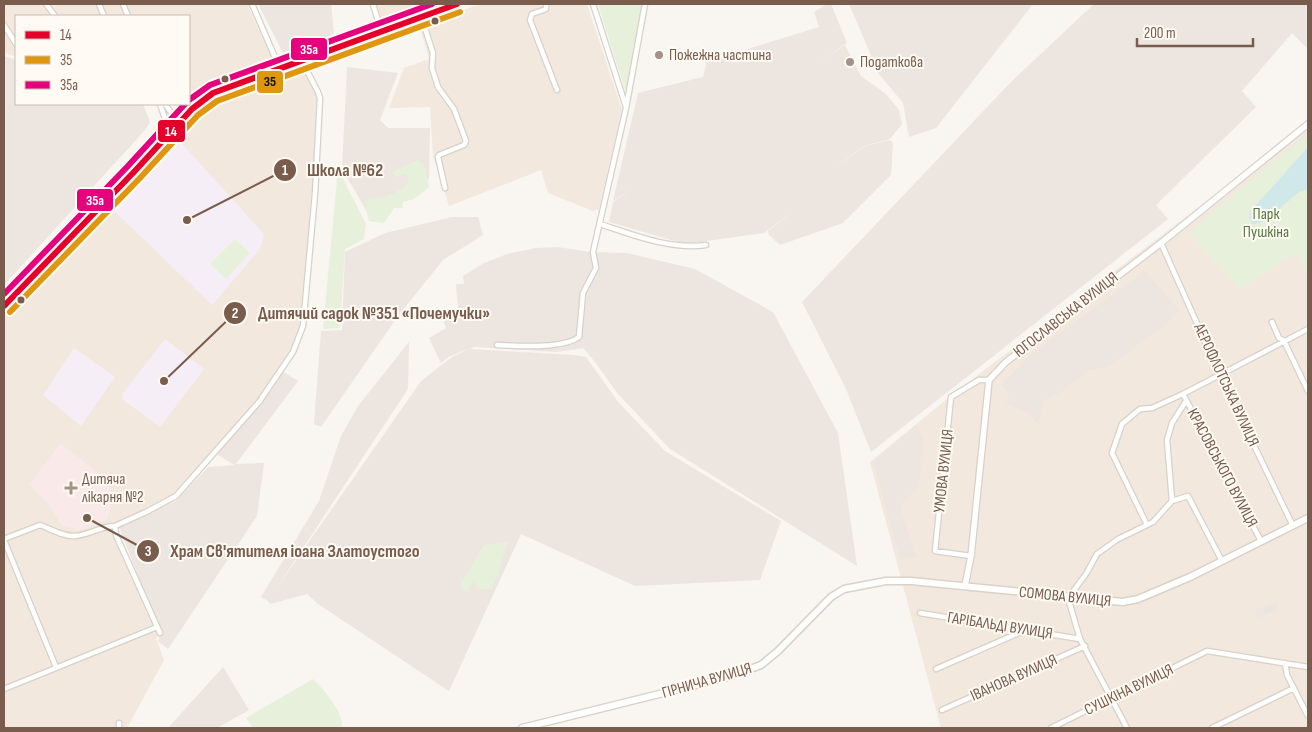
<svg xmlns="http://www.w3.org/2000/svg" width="1312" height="732" font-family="'Sofia Sans Condensed',sans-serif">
<rect width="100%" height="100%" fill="#f9f5f0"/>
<path fill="#f2e8de" d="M4,4H247L272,59L214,83L189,102V16H16V56L4,53Z
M376,4H436L383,23Z
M481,4H587L622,110L599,209L593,211L548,193L541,170L449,206L433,156L430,107L389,108L404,68L429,59L419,25Z
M302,61L320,98L303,326L299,339L259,402L176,496L115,526V530L160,633L156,638L164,660L127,728H4V316L71,249L184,127L224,98Z
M1308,124V728H941L870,462L953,394Z"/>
<path fill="#ede5e0" d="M258,4H331L334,34L283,53Z
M827,4H831L847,43L816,65L845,45L861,76L886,94L899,110L902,124L890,139L864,146L830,171L865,146L890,140L893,143L891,175L843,223L780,245L769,235L768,231L795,210L764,233L685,244L609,222L613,202L631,189L613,201L638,93L703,77L706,65L705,62L819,27L814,12Z
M849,4H1033L936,128L909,137L903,103L879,74Z
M1094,4H1308V49L1292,33L1242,91L1256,107L1156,205L1168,219L871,452L846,389L802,302L1010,83Z
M4,56L16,60V104H143L150,122L145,130L4,285Z
M347,67L398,73L380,120L388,128H430L429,179L373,222L342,169Z
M452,217H478L483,235L443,260L398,316L321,427L314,424L321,331L342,330L345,252L385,233Z
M558,247L590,252L627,253L695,269L773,312L838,433L857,566L670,449L618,394L595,362L583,348L557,352L474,347L470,349L574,355L586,357L619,403L665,451L781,521L760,580L635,586L521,534L449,691L318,604L307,594L270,604L268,601L261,597L319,501L341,436L358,406L409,342L408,389L276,589L421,381L452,357L469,349L450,356L441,363L429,338L446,328L441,313L458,309L456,284H464L463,276L482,264L507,254L536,248Z
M1145,271L1179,310L1165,325L1108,367L1088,370L1061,392L1043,401L1038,424L1029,413L1007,404L1009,392L1001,385L1031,354Z
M279,369L298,381L236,464L264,463L257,516L168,649L158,641L161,634L119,527L176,501L208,467L234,465L215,453Z
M916,425L923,438L919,486L900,506L916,557L900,559L873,462Z
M1276,603L1278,610L1257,618L1255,610Z
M223,667L249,710L217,728H168Z"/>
<path fill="#f6eef6" d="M175,136L264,234L260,249L212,305L109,206Z
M165,339L204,369L160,427L122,399L123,393Z
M74,348L115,377L81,426L43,395Z"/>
<path fill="#fae9e9" d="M60,443L105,478L114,497L107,520L81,530L62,526L47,502L29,485Z"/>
<path fill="#e7f0db" d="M598,4H642L627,88L625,90Z
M1308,135V274L1296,253L1240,289L1188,233L1287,150Z
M418,160L425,166L429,187L414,199L403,202L402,208H394L384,223L369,221L364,201C381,198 396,195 409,183L406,174L397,177L392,172Z
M338,169L366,224L364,239L345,249L340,328L323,329Z
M235,239L250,253L226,279L210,264Z
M508,542L498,575L492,589H478L473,581L468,592L462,590L461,583L484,545Z
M313,679C324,690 344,712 342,728H253L246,718Z"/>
<path fill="#d0e8ea" d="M1308,147V189L1299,192L1265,221L1252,225L1249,213Z"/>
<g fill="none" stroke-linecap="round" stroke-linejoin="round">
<g stroke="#d7d1cb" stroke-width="7">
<path id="minor" d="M46,4L55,16
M99,4L104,16
M123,4L128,16
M252,4L280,69
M373,4L381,31
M546,4V9L532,14L530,20L557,90
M593,4L626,107
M421,16L433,53L432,68L438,87L454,109L466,141L464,145L439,155L438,157L445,188
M4,25L16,44
M160,104L170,133
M165,104L179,124
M600,224C633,235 671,250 706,245
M1161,243L1220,375L1293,526
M1272,322L1279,338L1284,341L1308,391
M497,345C519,346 562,349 579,337L583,293L596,268L593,252L626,108L645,4
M1183,394L1261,541
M1172,501L1167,440L1172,423L1186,401
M1147,525L1112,453L1122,424L1140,409L1152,408L1183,394L1308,329
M115,526L116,535L160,633
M4,539L40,525C51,529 64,537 75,536C89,535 101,526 115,526L146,512L176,496L259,402L293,352L303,326L315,194L320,98L318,92L302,61
M4,540L56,667
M971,556L935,551L951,397L979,380H989
M920,613L1080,639
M1285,663L1287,675L1308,716
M936,669L1023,631
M4,689L157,627
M942,710L1085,646
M119,723V728
M1051,728L1207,651L1308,667
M1127,728L1080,639L1068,598L1086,574L1097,554L1118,539L1153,522L1172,501L1188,496L1222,561
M1212,728L1294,688"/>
</g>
<g stroke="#d7d1cb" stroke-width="8">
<path id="tertiary" d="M965,586L971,556L989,380L1006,362L1161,243L1308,124"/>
</g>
<g stroke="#d9d2cb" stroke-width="9">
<path id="secondary" d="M4,306L133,173L192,109L213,93L457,4
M522,728L728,677L761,665L778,651L831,597L844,589L886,581H911L1123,602L1138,599L1190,577L1308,518"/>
</g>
<use href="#minor" stroke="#fefefd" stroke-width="4.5"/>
<use href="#tertiary" stroke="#fefefd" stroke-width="5.5"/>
<use href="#secondary" stroke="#fefefd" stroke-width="6"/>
<g stroke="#fffaf3" stroke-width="10">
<path id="bus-1" d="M4,306L133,173L192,109L213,93L457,4"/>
</g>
<g stroke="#fffaf3" stroke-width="10">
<path id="bus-2" d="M10,312L139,179L198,115L217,101L460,12"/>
</g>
<g stroke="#fffaf3" stroke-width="10">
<path id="bus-3" d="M189,100L210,85L432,4
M4,294L127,167L185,104"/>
</g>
<use href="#bus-1" stroke="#e4002b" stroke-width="6"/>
<use href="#bus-2" stroke="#de970f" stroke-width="6"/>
<use href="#bus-3" stroke="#e5007d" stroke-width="6"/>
</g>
<g fill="#7a5c4d" stroke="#fffaf3" stroke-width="2">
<circle cx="435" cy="21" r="4.5"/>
<circle cx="225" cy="79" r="4.5"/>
<circle cx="21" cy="300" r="4.5"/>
</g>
<g fill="#a69286" stroke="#fffaf3" stroke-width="2">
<circle cx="659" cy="55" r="5"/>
<circle cx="850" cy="62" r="5"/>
<path d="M68.5 480.5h5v5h5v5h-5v5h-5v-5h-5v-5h5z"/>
</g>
<g text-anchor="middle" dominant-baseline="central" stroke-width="4" stroke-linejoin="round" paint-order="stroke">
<g font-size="16" fill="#7a5c4d" stroke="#fffaf3" text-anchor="start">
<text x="669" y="55">Пожежна частина</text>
<text x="860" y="62">Податкова</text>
<text x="82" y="479">Дитяча<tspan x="82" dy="18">лікарня №2</tspan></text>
</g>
<g font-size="16" fill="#537a41" stroke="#fffaf3">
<text x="1266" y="214">Парк<tspan x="1266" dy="18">Пушкіна</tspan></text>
</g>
<g font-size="16" fill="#7a5c4d" stroke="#fffaf3">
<text transform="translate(1066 315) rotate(-38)">ЮГОСЛАВСЬКА ВУЛИЦЯ</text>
<text transform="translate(1226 385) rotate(65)">АЕРОФЛОТСЬКА ВУЛИЦЯ</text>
<text transform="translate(1222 468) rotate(62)">КРАСОВСЬКОГО ВУЛИЦЯ</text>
<text transform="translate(944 471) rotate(-84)">УМОВА ВУЛИЦЯ</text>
<text transform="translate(1065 597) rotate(6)">СОМОВА ВУЛИЦЯ</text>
<text transform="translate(1000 626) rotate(9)">ГАРІБАЛЬДІ ВУЛИЦЯ</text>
<text transform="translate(1014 678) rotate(-24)">ІВАНОВА ВУЛИЦЯ</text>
<text transform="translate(707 681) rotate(-16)">ГІРНИЧА ВУЛИЦЯ</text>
<text transform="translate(1129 690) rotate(-26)">СУШКІНА ВУЛИЦЯ</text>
</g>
</g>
<path fill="none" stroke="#7a5c4d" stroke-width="2" d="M187 220L285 170M164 381L235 313M87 518L148 551"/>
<g fill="#7a5c4d" stroke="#fffaf3" stroke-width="2">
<circle cx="187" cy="220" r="5"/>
<circle cx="164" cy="381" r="5"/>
<circle cx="87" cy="518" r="5"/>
<circle cx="285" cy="170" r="12"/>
<circle cx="235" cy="313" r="12"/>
<circle cx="148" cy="551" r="12"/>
</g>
<g font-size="15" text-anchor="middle" font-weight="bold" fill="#fff">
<text x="285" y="175">1</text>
<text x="235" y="318">2</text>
<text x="148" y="556">3</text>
</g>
<g font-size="18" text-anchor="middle" font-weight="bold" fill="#7a5c4d" stroke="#fffaf3" stroke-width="4" stroke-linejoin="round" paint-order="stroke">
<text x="345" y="176">Школа №62</text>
<text x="374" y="319">Дитячий садок №351 «Почемучки»</text>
<text x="295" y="557">Храм Св'ятителя іоана Златоустого</text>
</g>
<g stroke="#fffaf3" stroke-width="2">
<rect x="290" y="37" width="38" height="24" rx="5" fill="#e5007d"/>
<rect x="256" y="70" width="28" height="24" rx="5" fill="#de970f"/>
<rect x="157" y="119" width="29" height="24" rx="5" fill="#e4002b"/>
<rect x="76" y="188" width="38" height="24" rx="5" fill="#e5007d"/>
</g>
<g font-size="14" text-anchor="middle" font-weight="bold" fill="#fff">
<text x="309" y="54">35а</text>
<text x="171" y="136">14</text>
<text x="95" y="205">35а</text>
</g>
<g font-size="14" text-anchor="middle" font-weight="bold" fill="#111">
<text x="270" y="86">35</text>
</g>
<rect width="1312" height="732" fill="none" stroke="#7a5c4d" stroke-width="10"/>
<rect x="15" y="15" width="175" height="90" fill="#fffaf3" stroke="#cabbb1"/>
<rect x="25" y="31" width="25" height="8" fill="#e4002b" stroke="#cabbb1"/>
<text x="60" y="40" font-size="15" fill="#7a5c4d">14</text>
<rect x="25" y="56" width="25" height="8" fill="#de970f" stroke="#cabbb1"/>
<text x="60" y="65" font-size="15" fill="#7a5c4d">35</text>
<rect x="25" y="81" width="25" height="8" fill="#e5007d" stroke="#cabbb1"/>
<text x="60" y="90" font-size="15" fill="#7a5c4d">35а</text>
<path d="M1137 38v8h116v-8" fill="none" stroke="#7a5c4d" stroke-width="2.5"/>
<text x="1144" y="38" font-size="15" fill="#7a5c4d" stroke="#fffaf3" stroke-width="4" paint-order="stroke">200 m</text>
</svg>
